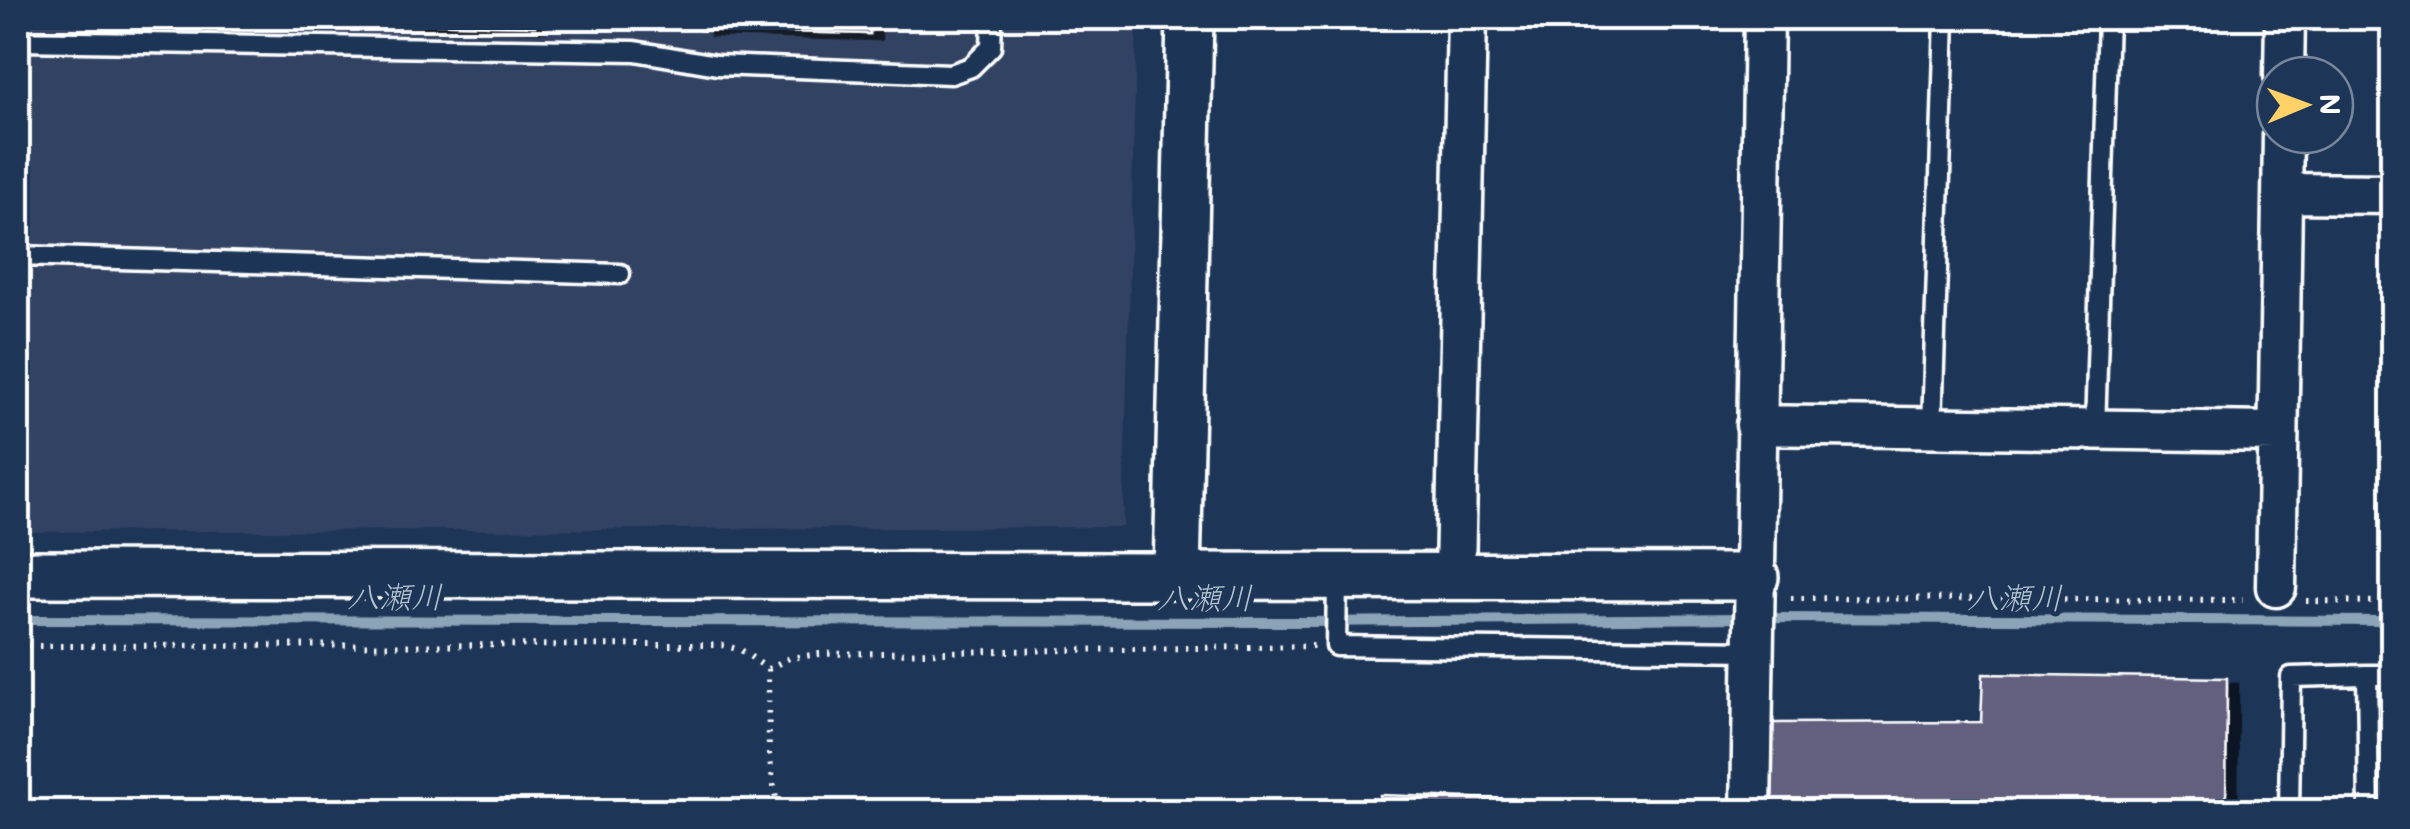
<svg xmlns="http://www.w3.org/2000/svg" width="2410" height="829" font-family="Mali,'Klee One',sans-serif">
<defs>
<filter id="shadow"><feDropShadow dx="11" dy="6" stdDeviation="0" flood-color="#0009"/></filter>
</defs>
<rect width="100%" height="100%" fill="#1d3557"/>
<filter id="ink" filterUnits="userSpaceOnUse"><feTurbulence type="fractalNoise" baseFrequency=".01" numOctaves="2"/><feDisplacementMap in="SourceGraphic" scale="20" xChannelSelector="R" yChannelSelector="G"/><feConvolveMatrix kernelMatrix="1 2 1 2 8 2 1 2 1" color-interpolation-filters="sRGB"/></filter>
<g filter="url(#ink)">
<path fill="#324263" d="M18,18H1137L1123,527L18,532Z"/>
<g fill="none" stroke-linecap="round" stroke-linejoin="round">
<path stroke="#8ca4b8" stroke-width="10" d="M1764,618L2392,621
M18,620L1306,622L1747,618"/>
</g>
<path fill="#635f7e" stroke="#fff" stroke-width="2.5" filter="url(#shadow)" d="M236,18H536L535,26Z
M700,18H870V34L700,30Z
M1983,674L2227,678L2226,812H1770V723L1981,722Z
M2384,709H2392V812H2386Z
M1380,795L1585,802V812H1380Z"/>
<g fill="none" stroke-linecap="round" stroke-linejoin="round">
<g stroke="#fff" stroke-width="25">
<path id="service" d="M18,41L635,51L717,65L951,74L971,67L991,47L992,18
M18,256L620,274
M1932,427L1945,18
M2095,430L2108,18
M1337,579L1336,646L1754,651
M2289,812L2291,677L2367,675
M2369,812L2367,675H2392"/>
</g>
<g stroke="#fff" stroke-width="45">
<path id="minor" d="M2284,75L2285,18
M2283,193L2392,194
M1756,425L2277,432
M1455,574L1467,18
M2276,587L2283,135
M1751,812L1764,18"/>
</g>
<g stroke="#fff" stroke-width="52">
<path id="tertiary" d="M18,574L1755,577
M1177,576L1190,18"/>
</g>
<path stroke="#fff" stroke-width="6" stroke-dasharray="2.5 8" stroke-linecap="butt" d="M1791,598L2243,600
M2306,601L2392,602
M18,646L722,645L741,650L768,669
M768,669L789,658L820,654L1314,646
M768,669L769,754L778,812"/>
<use href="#service" stroke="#1d3557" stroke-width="18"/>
<use href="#minor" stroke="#1d3557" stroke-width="38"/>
<use href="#tertiary" stroke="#1d3557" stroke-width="45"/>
</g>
</g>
<g text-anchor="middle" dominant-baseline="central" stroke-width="10" stroke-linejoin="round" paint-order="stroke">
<g font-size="32" font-style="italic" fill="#b3c3cf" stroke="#1d3557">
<text x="395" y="595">八瀬川</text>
<text x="1205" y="596">八瀬川</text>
<text x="2015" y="596">八瀬川</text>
</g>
</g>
<rect width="2410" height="829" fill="none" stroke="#1d3557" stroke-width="60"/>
<rect x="30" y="30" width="2350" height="769" fill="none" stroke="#fff" stroke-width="4" filter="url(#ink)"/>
<g transform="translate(2305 105) rotate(89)"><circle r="48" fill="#1d3557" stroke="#77869a" stroke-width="2.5"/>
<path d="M0-8L18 38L0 25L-18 38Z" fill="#ffd166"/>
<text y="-15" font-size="28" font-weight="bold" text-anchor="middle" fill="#ffffff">N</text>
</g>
</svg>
